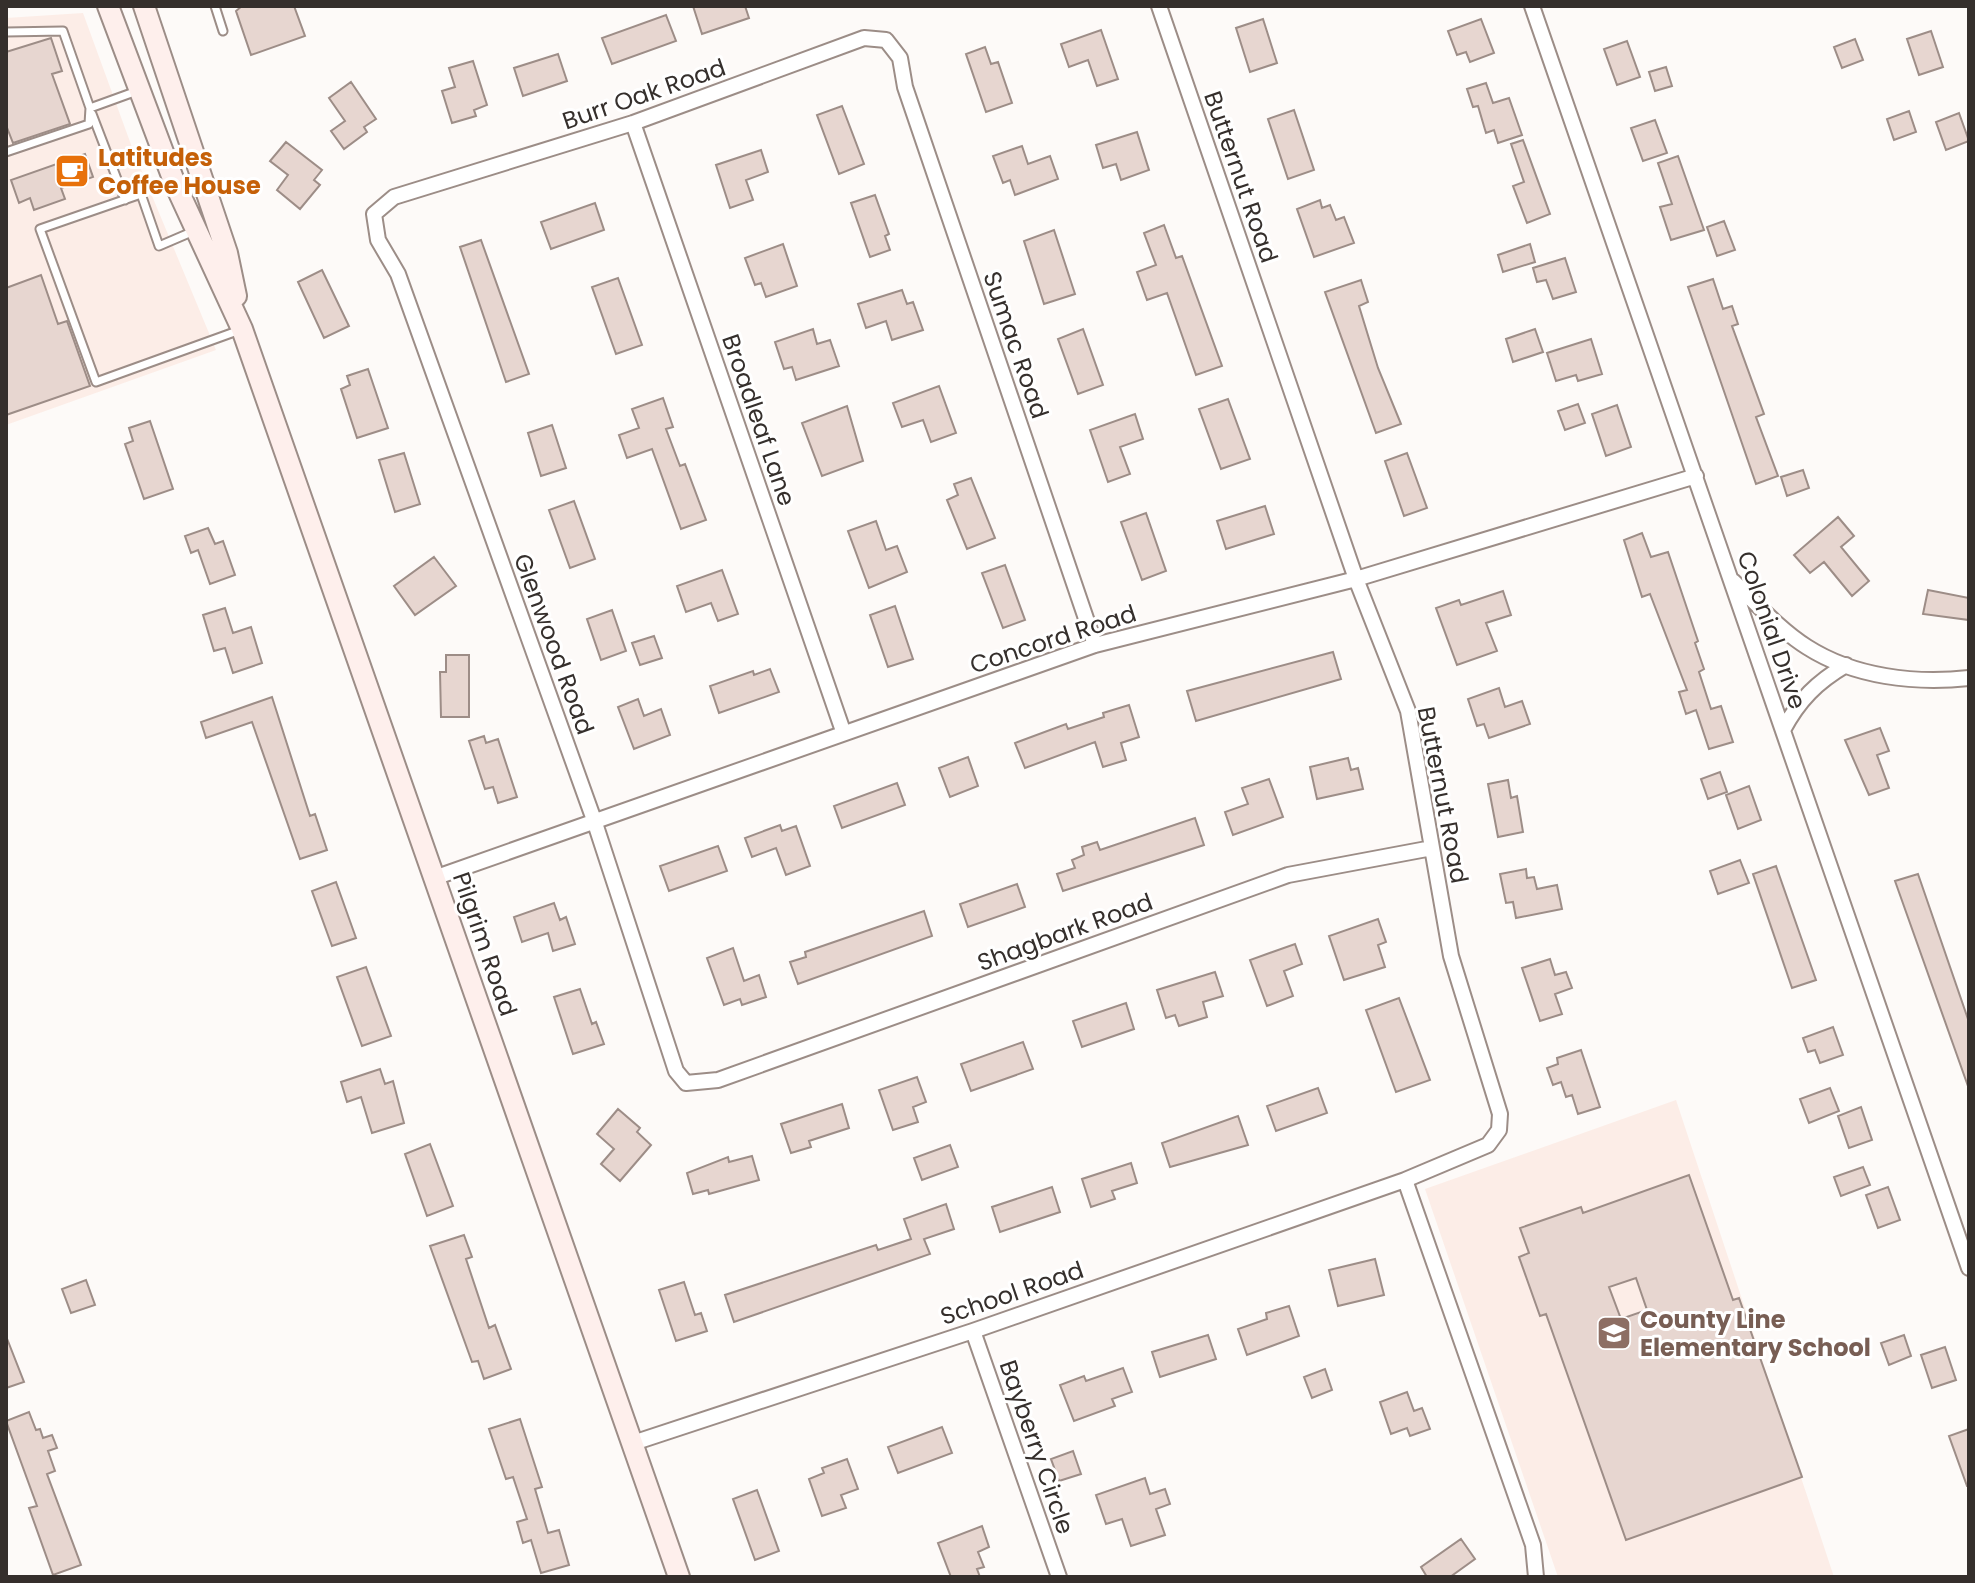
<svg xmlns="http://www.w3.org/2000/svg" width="1975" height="1583" font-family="Poppins,sans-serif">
<rect width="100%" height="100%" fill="#fdfaf8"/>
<path fill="#fcede7" d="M83,13L133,150L216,350L6,425V18Z
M1676,1100L1834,1577H1558L1425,1189Z"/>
<path fill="#e7d6d0" stroke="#9d8d87" stroke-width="2" fill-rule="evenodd" d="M242,6H294L305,36L251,55L236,11Z
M693,6H745L749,18L702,34Z
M666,15L676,41L612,64L602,38Z
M1263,19L1277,63L1250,72L1236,28Z
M1481,19L1494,53L1470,62L1466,52L1457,55L1448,31Z
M1101,30L1118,79L1097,86L1088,60L1069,67L1061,44Z
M1931,31L1943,67L1919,75L1907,39Z
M51,38L62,71L52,74L70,124L13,143L6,125V52Z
M1855,39L1863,60L1842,68L1834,47Z
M1627,41L1640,77L1617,85L1604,49Z
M985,47L991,64L998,62L1012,103L986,112L966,54Z
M558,54L567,81L523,96L514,68Z
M473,61L487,105L474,110L476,116L452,123L442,91L455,87L449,68Z
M1666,67L1672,86L1655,91L1649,72Z
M351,82L376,119L364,127L367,132L344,149L331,131L345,121L329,98Z
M1486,83L1493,103L1509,98L1522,135L1498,143L1494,130L1486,133L1478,106L1473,107L1467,89Z
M842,106L864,164L839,174L817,115Z
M1294,110L1314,170L1288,179L1268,119Z
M1909,111L1916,132L1894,140L1887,119Z
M1959,113L1969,141L1946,150L1936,122Z
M1655,120L1667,153L1643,161L1631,128Z
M1137,132L1149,170L1121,180L1116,164L1103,168L1096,145Z
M1523,140L1550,214L1527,223L1513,186L1524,182L1511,144Z
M286,142L322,170L314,180L320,185L300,209L277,190L288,175L270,161Z
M1022,146L1028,164L1050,156L1058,179L1015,195L1010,180L1003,183L993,156Z
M761,150L768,172L746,180L753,200L730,208L716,165Z
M85,154L93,177L61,188L65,199L34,210L30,198L19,203L11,180Z
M1678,156L1704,230L1671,240L1660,207L1672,204L1658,163Z
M875,195L889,234L885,236L890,250L870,257L851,203Z
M1320,200L1322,208L1330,205L1336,220L1344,217L1354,243L1314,257L1297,209Z
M595,203L604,230L551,249L541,222Z
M1724,221L1735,250L1717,256L1707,227Z
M1164,225L1176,258L1182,256L1222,366L1196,375L1167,293L1147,300L1137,272L1156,265L1144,233Z
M1054,230L1075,294L1044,304L1024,241Z
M481,240L529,374L506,382L460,247Z
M783,244L797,286L766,297L761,283L755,285L745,258Z
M1530,244L1535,262L1503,272L1498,255Z
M1565,258L1576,292L1553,299L1546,280L1537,282L1533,268Z
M322,270L349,326L324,338L298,282Z
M41,275L58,324L67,321L90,386L6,415V288Z
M618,278L642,345L616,354L592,287Z
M1713,279L1723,309L1732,306L1738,324L1732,326L1764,414L1756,417L1778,476L1756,484L1688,287Z
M1361,280L1368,302L1359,306L1378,368L1401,424L1376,433L1325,292Z
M902,290L907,304L913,302L923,330L892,340L886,321L866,328L858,304Z
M813,329L817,344L830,340L839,366L796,380L792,367L784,369L775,342Z
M1083,329L1103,385L1078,394L1058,339Z
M1535,329L1543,352L1513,362L1506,339Z
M1591,339L1602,374L1578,381L1576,375L1556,381L1547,353Z
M368,369L388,428L357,438L341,389L350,385L347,376Z
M939,386L956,433L931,442L923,420L902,427L893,403Z
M663,398L673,427L666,429L680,466L685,464L706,520L681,529L652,449L627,458L619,435L639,428L632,409Z
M1228,399L1250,459L1221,469L1199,409Z
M1578,404L1585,423L1565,430L1558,411Z
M1617,405L1631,447L1606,456L1592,414Z
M847,406L863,461L822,476L802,423Z
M1135,414L1143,439L1120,447L1130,474L1108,482L1090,430Z
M150,421L173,489L144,499L125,444L133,441L129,428Z
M552,425L566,468L541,476L528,433Z
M404,453L420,504L395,512L379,460Z
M1407,453L1427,508L1404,516L1385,461Z
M1803,470L1809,488L1787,496L1781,477Z
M971,478L995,538L967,549L947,500L958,495L954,484Z
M574,501L595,559L570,568L549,510Z
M1265,506L1274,534L1226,549L1217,521Z
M1146,513L1166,571L1142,580L1121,522Z
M1838,517L1854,536L1841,547L1869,581L1852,596L1824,562L1810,573L1794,555Z
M876,521L886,550L897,546L907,572L869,588L848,531Z
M208,528L215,544L223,541L235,575L210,584L198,550L191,553L185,536Z
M1642,533L1651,557L1668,552L1698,641L1695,643L1704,669L1699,672L1711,709L1721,706L1733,742L1709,749L1696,710L1686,714L1679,692L1687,690L1650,594L1642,597L1624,540Z
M434,557L456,586L415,615L394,586Z
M1005,565L1025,620L1003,628L982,573Z
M722,570L738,614L718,621L711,603L686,612L677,586Z
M1928,590L1969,598V620L1923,614Z
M1503,591L1511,615L1486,623L1497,651L1457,665L1436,608L1459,600L1461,605Z
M895,606L913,659L888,667L870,615Z
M225,608L233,633L251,627L262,663L233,673L225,648L214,651L203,615Z
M612,610L626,651L601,660L587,619Z
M654,636L662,658L640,665L632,643Z
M1333,652L1341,679L1196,721L1187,691Z
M446,655H469V717H441L440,672H446Z
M770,669L779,692L719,713L710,686L753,671L754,675Z
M1499,688L1505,707L1522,701L1530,724L1489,738L1484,724L1477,726L1468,699Z
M272,697L310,816L315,814L327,850L300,859L252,722L206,738L201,722Z
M638,699L644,716L661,709L670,735L634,749L618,707Z
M1129,705L1139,737L1121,743L1126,760L1103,767L1095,742L1025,768L1015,743L1066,724L1068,729L1104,717L1103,713Z
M1880,728L1889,751L1877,755L1889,788L1869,795L1845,740Z
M484,736L486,743L498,739L517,797L498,803L493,787L485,789L469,741Z
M968,757L978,786L950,797L939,768Z
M1348,758L1351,770L1358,768L1363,789L1317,799L1310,767Z
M1720,772L1727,792L1708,799L1701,779Z
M1269,779L1283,817L1233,835L1225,812L1248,804L1242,788Z
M1508,780L1511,798L1517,796L1523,832L1498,837L1488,784Z
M897,783L905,805L842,828L834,806Z
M1749,786L1761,820L1738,829L1726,795Z
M1195,818L1204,845L1063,891L1057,874L1075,868L1072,860L1084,855L1082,847L1097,842L1100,850Z
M780,825L782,831L796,826L810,866L786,875L776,848L752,857L745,838Z
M718,846L727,871L669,891L660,866Z
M1740,860L1749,883L1718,894L1710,871Z
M1776,866L1816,980L1792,988L1753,874Z
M1526,869L1527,878L1534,877L1537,889L1557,885L1562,909L1516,918L1513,902L1506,903L1500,874Z
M1918,874L1969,1022V1089L1895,881Z
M336,882L356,938L332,946L312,891Z
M1017,884L1025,907L968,927L960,904Z
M554,903L560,920L566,917L575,944L553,951L548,933L522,942L514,917Z
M924,911L932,936L798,984L790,962L806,957L805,952Z
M1378,919L1386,942L1378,945L1385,967L1344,980L1329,936Z
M1295,944L1302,964L1284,971L1293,996L1267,1006L1250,960Z
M733,948L744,981L759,975L766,997L742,1005L740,999L724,1005L707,958Z
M1550,959L1555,975L1566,972L1572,988L1555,994L1562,1014L1540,1021L1522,968Z
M366,967L391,1036L362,1046L337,977Z
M1215,972L1223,996L1203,1002L1207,1017L1179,1026L1175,1015L1166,1018L1157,990Z
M580,989L592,1024L596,1022L604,1044L573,1054L554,997Z
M1399,998L1430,1080L1396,1092L1366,1010Z
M1126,1003L1134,1029L1082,1047L1073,1021Z
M1833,1027L1843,1055L1820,1063L1815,1050L1808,1052L1803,1038Z
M1023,1042L1033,1069L971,1091L961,1064Z
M1581,1050L1600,1107L1578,1114L1572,1095L1566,1097L1561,1082L1553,1085L1547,1068L1558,1064L1557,1058Z
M380,1069L385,1084L393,1081L404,1123L372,1133L361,1097L347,1102L341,1082Z
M917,1077L926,1102L913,1107L918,1122L893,1130L879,1090Z
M1318,1088L1327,1113L1276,1131L1267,1106Z
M1830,1088L1839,1111L1809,1123L1800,1099Z
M842,1104L849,1128L809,1141L811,1147L791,1153L781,1124Z
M1861,1107L1872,1140L1849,1148L1838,1116Z
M618,1109L640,1128L637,1132L651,1145L620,1181L601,1164L614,1149L597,1134Z
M1238,1116L1248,1145L1170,1167L1162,1143Z
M430,1144L453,1206L427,1216L405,1154Z
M950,1145L958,1167L922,1180L914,1158Z
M752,1156L759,1180L709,1194L708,1190L693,1194L687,1173L728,1157L729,1162Z
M1131,1163L1137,1183L1112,1191L1115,1199L1091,1207L1082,1179Z
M1863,1167L1870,1185L1841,1196L1834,1177Z
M1689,1175L1733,1300L1739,1298L1802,1477L1626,1540L1546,1314L1540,1316L1519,1257L1529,1253L1520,1228L1581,1207L1583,1213ZM1636,1278L1647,1310L1621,1319L1609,1287Z
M1052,1187L1060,1212L1000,1232L992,1207Z
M1888,1187L1900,1220L1878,1228L1866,1195Z
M946,1204L954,1229L924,1239L930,1254L734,1322L725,1295L876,1245L878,1250L911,1239L904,1219Z
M464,1235L472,1257L466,1259L489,1328L495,1325L511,1369L484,1379L478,1361L472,1362L430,1246Z
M1375,1259L1384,1295L1338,1306L1329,1270Z
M86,1280L95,1305L71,1313L62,1289Z
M684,1282L695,1315L701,1313L707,1331L676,1341L659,1290Z
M1289,1306L1299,1336L1247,1355L1238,1329L1267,1319L1266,1313Z
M1208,1335L1216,1359L1160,1377L1152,1352Z
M1904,1335L1911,1356L1889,1365L1881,1343Z
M6,1336L24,1382L6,1388Z
M1945,1347L1956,1380L1932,1388L1921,1355Z
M1123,1368L1132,1392L1112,1399L1115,1406L1074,1421L1060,1385L1084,1376L1086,1381Z
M1325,1369L1332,1390L1312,1398L1304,1377Z
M1407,1392L1414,1411L1422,1408L1430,1429L1410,1436L1407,1428L1391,1434L1380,1402Z
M29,1412L36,1430L40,1429L43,1438L52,1435L57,1448L48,1451L55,1471L47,1474L81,1565L53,1575L29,1508L37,1506L6,1421Z
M520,1419L542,1487L535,1489L548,1533L559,1530L569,1565L541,1573L531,1540L523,1543L517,1522L527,1519L513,1477L506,1479L489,1429Z
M942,1427L952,1453L898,1473L888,1447Z
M1969,1429V1486H1967L1949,1436Z
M1073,1451L1081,1474L1059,1481L1051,1459Z
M847,1459L858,1489L841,1495L846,1508L822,1516L809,1479L824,1473L822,1468Z
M1145,1478L1150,1494L1165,1489L1170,1504L1156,1509L1165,1535L1131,1546L1122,1519L1106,1524L1096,1495Z
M757,1490L779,1551L755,1560L733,1499Z
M982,1526L989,1547L978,1552L984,1567L977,1569L980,1577H951L938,1543Z
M1461,1539L1475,1559L1450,1577H1427L1421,1567Z"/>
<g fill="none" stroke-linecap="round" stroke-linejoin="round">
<g stroke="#9c8d87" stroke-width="11">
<path id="lane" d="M215,6L223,31
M6,32L63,31L90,108L137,91
M92,114L125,200
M6,152L89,124L90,108
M194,231L159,246L141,194L40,229L96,382L240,330"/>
</g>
<g stroke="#9c8d87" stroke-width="18">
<path id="street" d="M1532,6L1969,1268
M633,123L843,731
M1733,581C1756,603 1780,630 1807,647C1854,677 1915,684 1969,678
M1095,645L905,87L900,58L886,40L864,38L633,123L394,197L374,214L378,240L398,274L594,820L676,1071L686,1083L718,1080L1288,875L1432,848
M1783,730C1799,700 1817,682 1846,665
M434,878L1095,645L1356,579L1696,476
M1405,1180L1533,1545L1536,1577
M973,1331L1059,1577
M633,1443L973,1331L1405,1180L1488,1145L1499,1130L1500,1114L1451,956L1408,711L1356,579L1159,6"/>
</g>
<g stroke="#9c8d87" stroke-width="24">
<path id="secondary" d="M108,6L175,184L242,329L679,1577
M144,6L227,253L236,296"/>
</g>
<use href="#lane" stroke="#fff" stroke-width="7"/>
<use href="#street" stroke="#fff" stroke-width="14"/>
<use href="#secondary" stroke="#feefec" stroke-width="20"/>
</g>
<defs>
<g id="cafe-square" transform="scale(1.8)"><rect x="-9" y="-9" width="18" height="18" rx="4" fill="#e8710a" stroke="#fff"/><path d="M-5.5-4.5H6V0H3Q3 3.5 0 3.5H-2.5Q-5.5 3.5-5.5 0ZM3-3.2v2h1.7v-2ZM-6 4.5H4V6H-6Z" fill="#fff"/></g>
<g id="school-square" transform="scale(1.8)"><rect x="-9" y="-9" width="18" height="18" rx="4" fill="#8d6e63" stroke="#fff"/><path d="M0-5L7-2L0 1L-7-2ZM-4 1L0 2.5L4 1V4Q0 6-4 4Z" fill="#fff"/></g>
</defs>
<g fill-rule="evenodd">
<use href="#cafe-square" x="72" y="171"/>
<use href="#school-square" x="1614" y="1333"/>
</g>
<g text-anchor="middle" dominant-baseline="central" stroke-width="6" stroke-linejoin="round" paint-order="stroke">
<g font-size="24" fill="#352f2c" stroke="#fff">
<text transform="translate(644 94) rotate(-19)">Burr Oak Road</text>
<text transform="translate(1241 177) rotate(71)">Butternut Road</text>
<text transform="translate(1016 345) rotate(71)">Sumac Road</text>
<text transform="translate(759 420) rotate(71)">Broadleaf Lane</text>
<text transform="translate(1772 630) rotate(71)">Colonial Drive</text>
<text transform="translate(1053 639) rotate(-18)">Concord Road</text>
<text transform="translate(554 644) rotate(70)">Glenwood Road</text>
<text transform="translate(1443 795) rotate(79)">Butternut Road</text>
<text transform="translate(1065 932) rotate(-20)">Shagbark Road</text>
<text transform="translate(485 944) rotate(71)">Pilgrim Road</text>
<text transform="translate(1012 1293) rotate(-19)">School Road</text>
<text transform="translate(1037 1447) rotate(71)">Bayberry Circle</text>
</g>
<g font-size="24" font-weight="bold" fill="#c56008" stroke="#fff" text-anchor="start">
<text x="98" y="157">Latitudes<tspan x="98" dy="28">Coffee House</tspan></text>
</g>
<g font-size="24" font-weight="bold" fill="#785e54" stroke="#fff" text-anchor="start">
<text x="1640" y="1319">County Line<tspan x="1640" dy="28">Elementary School</tspan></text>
</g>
</g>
<rect width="1975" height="1583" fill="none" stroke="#352f2c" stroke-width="16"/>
</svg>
